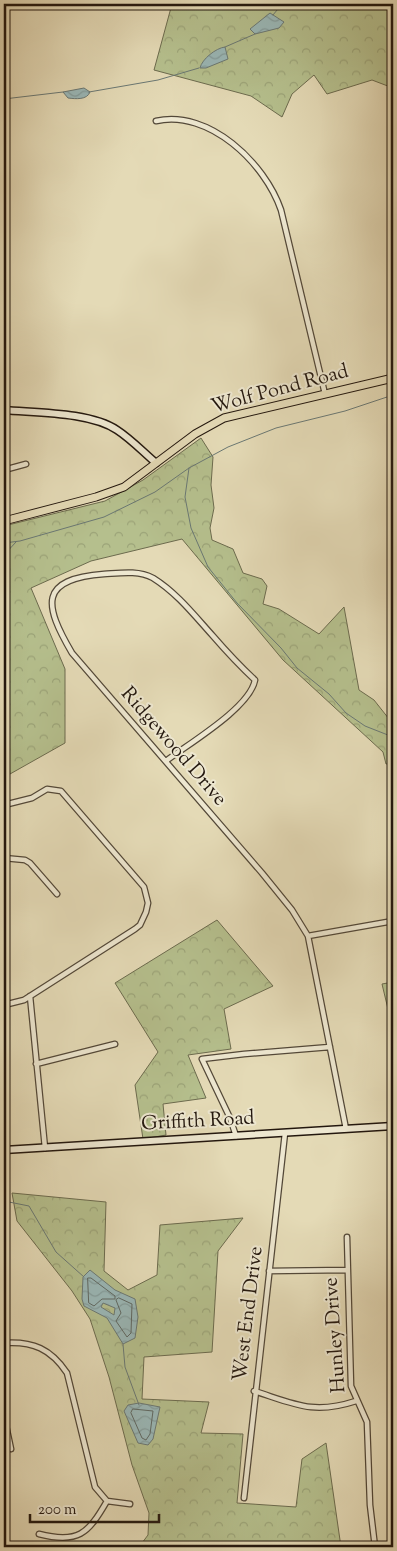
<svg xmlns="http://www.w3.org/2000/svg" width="397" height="1551" font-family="'Sorts Mill Goudy',serif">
<defs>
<pattern id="forest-crowns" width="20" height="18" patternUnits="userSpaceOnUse" patternTransform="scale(1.25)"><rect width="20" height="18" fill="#b5bf8d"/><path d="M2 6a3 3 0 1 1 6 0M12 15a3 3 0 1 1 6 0" fill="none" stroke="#9ba378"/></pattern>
<pattern id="water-waves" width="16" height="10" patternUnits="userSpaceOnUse" patternTransform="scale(1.25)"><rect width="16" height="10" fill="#9ab8b8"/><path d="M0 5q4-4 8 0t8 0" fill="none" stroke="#849d9d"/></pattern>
</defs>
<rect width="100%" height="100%" fill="#e4dab6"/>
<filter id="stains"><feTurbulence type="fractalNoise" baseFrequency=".004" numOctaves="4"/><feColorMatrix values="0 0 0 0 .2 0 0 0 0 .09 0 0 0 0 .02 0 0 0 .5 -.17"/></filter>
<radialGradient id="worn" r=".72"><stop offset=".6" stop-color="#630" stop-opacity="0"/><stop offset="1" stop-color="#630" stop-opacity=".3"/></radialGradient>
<path fill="url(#forest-crowns)" stroke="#6c6b4e" d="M172,4H393V88L372,80L327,94L314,75L292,94L282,117L251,96L154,70Z
M201,438L213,457L211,485L214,508L210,528L212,540L233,549L243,573L262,579L267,586L263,604L279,609L319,634L344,607L359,690L374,700L393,724V763L386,764L383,752L283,660L182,539L91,561L31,588L65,669V743L10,774L4,773V526L105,501L143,480Z
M217,920L273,986L224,1009L231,1049L188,1055L206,1098L163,1104L166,1135L143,1139L135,1085L158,1052L115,983Z
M393,982V1030L382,984Z
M12,1193L106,1202L104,1271L128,1290L157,1275L160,1225L243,1218L218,1251L212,1352L144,1357L142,1399L209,1402L201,1433L243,1434L237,1503L296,1507L302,1459L326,1443L341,1547H139L148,1535L149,1513L132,1465L109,1377L90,1319L72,1291L17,1221Z"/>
<path fill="url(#water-waves)" stroke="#6a7874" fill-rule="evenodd" d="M270,13L284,22L279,28L255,34L250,29Z
M225,47L228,59L206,68H200C202,59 216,48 225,47Z
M84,88L90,92C87,100 76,99 68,98L63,92Z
M90,1270L115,1290L135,1299L138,1317L135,1338L123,1344L107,1318L84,1306L82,1299L83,1277ZM103,1303L115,1308L114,1315L101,1307Z
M139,1403L160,1407L153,1439L148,1445L138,1443L124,1411L128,1405Z"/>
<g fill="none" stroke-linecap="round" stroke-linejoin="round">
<path stroke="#5e6863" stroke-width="1" d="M88,1278H91L115,1296V1299H102L94,1306L89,1303Z
M119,1298L132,1304L131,1333L127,1337L116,1321L121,1313L116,1300Z
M133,1409L153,1411L150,1434L146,1440L142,1438L131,1413Z"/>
<path stroke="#6a7874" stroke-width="1" d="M273,15L282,4
M225,47L255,34
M89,92L158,80L199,68
M4,99L63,92
M189,468L185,497L191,528L208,567L237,603L281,648L297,668L329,694L346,713L365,726L393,737
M4,543L20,541L104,517L155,492L189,468L228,447L276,428L345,411L393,395
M4,555L16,542
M4,1201L29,1206L56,1252L84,1277
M123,1344L125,1367L139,1405"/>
<g stroke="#534838" stroke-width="7">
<path id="street" d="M156,121C209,109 265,163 281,210L325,394
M4,470L26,464
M166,761C188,744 250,708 255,680C240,666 226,651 213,636C194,615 177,593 153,578C138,570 120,573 104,574C38,579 44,605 72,653L262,873L292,910L308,936L346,1129
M4,805L32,798L47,789L61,791L144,887L148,903L146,912L140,925L135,929L24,1000L4,1005
M4,858L25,860L30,863L57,894
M308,936L393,921
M30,996L45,1148
M36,1064L115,1044
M236,1136L230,1118L202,1059L244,1054L330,1047
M347,1237L351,1386L367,1422L370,1505L375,1547
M269,1271L347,1270
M4,1343C33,1341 51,1349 67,1373L95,1487L107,1501L130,1504
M254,1391C295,1404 313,1415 356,1401
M4,1416L11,1449
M244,1498L285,1133
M39,1534C78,1544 88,1534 107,1501"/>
</g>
<g stroke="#23170e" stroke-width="9">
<path id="secondary" d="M4,410C37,413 90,412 117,430C131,439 143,452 156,463
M4,1150L393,1126"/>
</g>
<g stroke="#23170e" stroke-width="9">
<path id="primary" d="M4,521L96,497L124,487L195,434L224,418L393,378"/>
</g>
<use href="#street" stroke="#ede7d0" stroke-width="4.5"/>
<use href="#secondary" stroke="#ede7d0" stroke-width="6"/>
<use href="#primary" stroke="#e4dab6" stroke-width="7"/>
</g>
<g text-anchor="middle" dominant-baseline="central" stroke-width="4" stroke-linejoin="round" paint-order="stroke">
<g font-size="20" fill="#23170e" stroke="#ede7d0">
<text transform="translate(280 390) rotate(-15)">Wolf Pond Road</text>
<text transform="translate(173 747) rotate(49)">Ridgewood Drive</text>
<text transform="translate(198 1122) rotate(-3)">Griffith Road</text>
<text transform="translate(249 1314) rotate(-83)">West End Drive</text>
<text transform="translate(336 1335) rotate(-94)">Hunley Drive</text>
</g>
</g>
<rect width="397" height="1551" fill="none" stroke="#e4dab6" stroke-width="20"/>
<rect x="5" y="5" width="387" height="1541" fill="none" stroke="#23170e" stroke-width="2.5"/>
<rect x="10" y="10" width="377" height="1531" fill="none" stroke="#23170e"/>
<path d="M30 1514v8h129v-8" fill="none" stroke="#23170e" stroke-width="2.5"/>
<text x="38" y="1514" font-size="15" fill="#23170e" stroke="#ede7d0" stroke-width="4" paint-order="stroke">200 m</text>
<rect width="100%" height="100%" filter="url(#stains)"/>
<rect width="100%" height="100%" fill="url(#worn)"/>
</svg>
